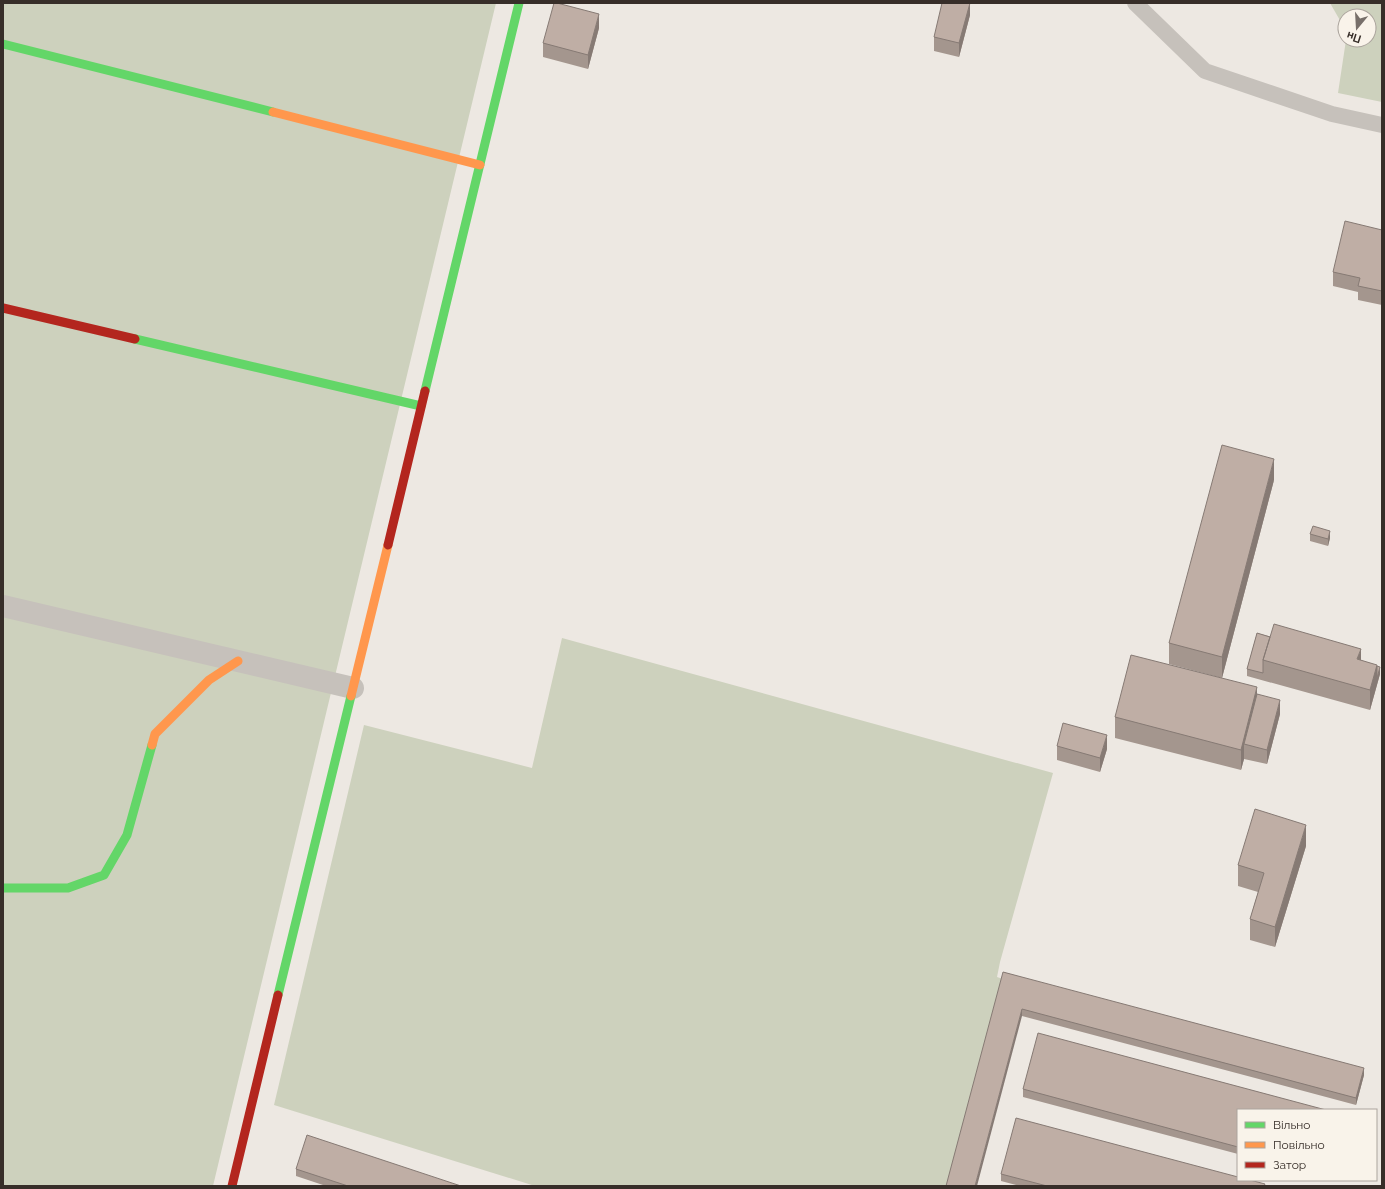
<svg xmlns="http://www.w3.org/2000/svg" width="1385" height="1189" font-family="Raleway,sans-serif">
<rect width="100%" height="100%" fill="#ede8e2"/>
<path fill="#cdd1bd" d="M3,3H496L213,1186H3Z
M1330,3H1382V102L1338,93L1346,40H1369V16H1345V29Z
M562,638L1053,773L1000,962L997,977L1003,979L948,1186H535L274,1105L364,725L532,768Z"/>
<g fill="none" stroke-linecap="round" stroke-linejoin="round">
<path stroke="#c6c1bb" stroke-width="16" d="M1135,3L1205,71L1332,114L1382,125"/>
<path stroke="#c6c1bb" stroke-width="22" d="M3,606L353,688"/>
<path stroke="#63d668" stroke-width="9" d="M3,44L273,112
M135,339L421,406
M425,391L519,3
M3,888H68L104,875L127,835L152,745
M278,995L351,696"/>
<path stroke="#ff974d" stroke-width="9" d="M273,112L480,165
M351,696L388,545
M152,745L155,734L209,680L238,661"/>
<path stroke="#b3261e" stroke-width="9" d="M3,308L135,339
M388,545L425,391
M232,1186L278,995"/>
</g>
<path fill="#a4968e" d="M970,3V15L959,57L934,51V37Z
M599,28L588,69L543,57V43Z
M1382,230V305L1358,300V292L1333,286V272Z
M1274,480L1222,678L1169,664V643Z
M1310,534L1330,538L1328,546L1310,541Z
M1257,633L1361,660L1377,666L1380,674L1370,710L1247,676V669Z
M1257,694L1280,714L1267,764L1244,759L1241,770L1115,738V717Z
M1057,746L1107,749L1100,772L1057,760Z
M1306,846L1275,947L1250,940V919L1258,892L1238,886V865Z
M1003,972L1364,1075L1356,1105L1022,1016Z
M1023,1089L1238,1110V1154L1023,1097Z
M296,1169L461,1186H326L296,1176Z
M1001,1174L1265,1186H1020L1001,1181Z"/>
<path fill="#867a74" d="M970,3V15L959,57V43Z
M599,14V28L588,69V55Z
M1274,459V480L1222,678V657Z
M1330,531V538L1328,546V539Z
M1361,649V669L1357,659Z
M1377,665V678L1380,667V674L1370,710V690Z
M1257,687V708L1244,744V759L1241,770V750Z
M1280,700V714L1267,764V750Z
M1107,735V749L1100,772V758Z
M1306,825V846L1275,947V927Z
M1022,1009V1016L977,1186H975Z
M1364,1068V1075L1356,1105V1098Z"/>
<path fill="#bfaea5" stroke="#867a74" d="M554,3H557L599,14L588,55L543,43Z
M942,3H970L959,43L934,37Z
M1345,221L1382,230V291L1358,286L1360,278L1333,272Z
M1222,445L1274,459L1222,657L1169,643Z
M1313,526L1330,531L1328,539L1310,534Z
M1274,624L1361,649L1357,659L1377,665L1370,690L1263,660Z
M1257,633L1270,637L1263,660V673L1247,669Z
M1131,655L1257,687L1241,750L1115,717Z
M1377,666L1380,667L1377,678Z
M1257,694L1280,700L1267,750L1244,744Z
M1063,723L1107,735L1100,758L1057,746Z
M1255,809L1306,825L1275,927L1250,919L1264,873L1238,865Z
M1003,972L1364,1068L1356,1098L1022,1009L975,1186H946Z
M1038,1033L1326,1110H1238V1147L1023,1089Z
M1016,1118L1238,1177V1180H1250L1265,1184L1264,1186H1047L1001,1174Z
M307,1135L461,1186H348L296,1169Z"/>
<rect width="1385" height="1189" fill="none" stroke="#372e29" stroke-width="8"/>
<rect x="1237" y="1109" width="140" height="72" fill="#f9f3ea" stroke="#aba49d"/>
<rect x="1245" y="1122" width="20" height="6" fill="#63d668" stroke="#aba49d"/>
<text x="1273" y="1129" font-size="12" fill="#372e29">Вільно</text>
<rect x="1245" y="1142" width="20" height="6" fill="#ff974d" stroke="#aba49d"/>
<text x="1273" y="1149" font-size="12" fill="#372e29">Повільно</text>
<rect x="1245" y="1162" width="20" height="6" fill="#b3261e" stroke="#aba49d"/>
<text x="1273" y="1169" font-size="12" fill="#372e29">Затор</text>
<g transform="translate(1357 28) rotate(198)"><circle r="19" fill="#f9f3ea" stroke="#aba49d"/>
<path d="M0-3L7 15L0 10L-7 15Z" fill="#776f6a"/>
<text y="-6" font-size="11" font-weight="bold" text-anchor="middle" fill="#372e29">Пн</text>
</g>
</svg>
